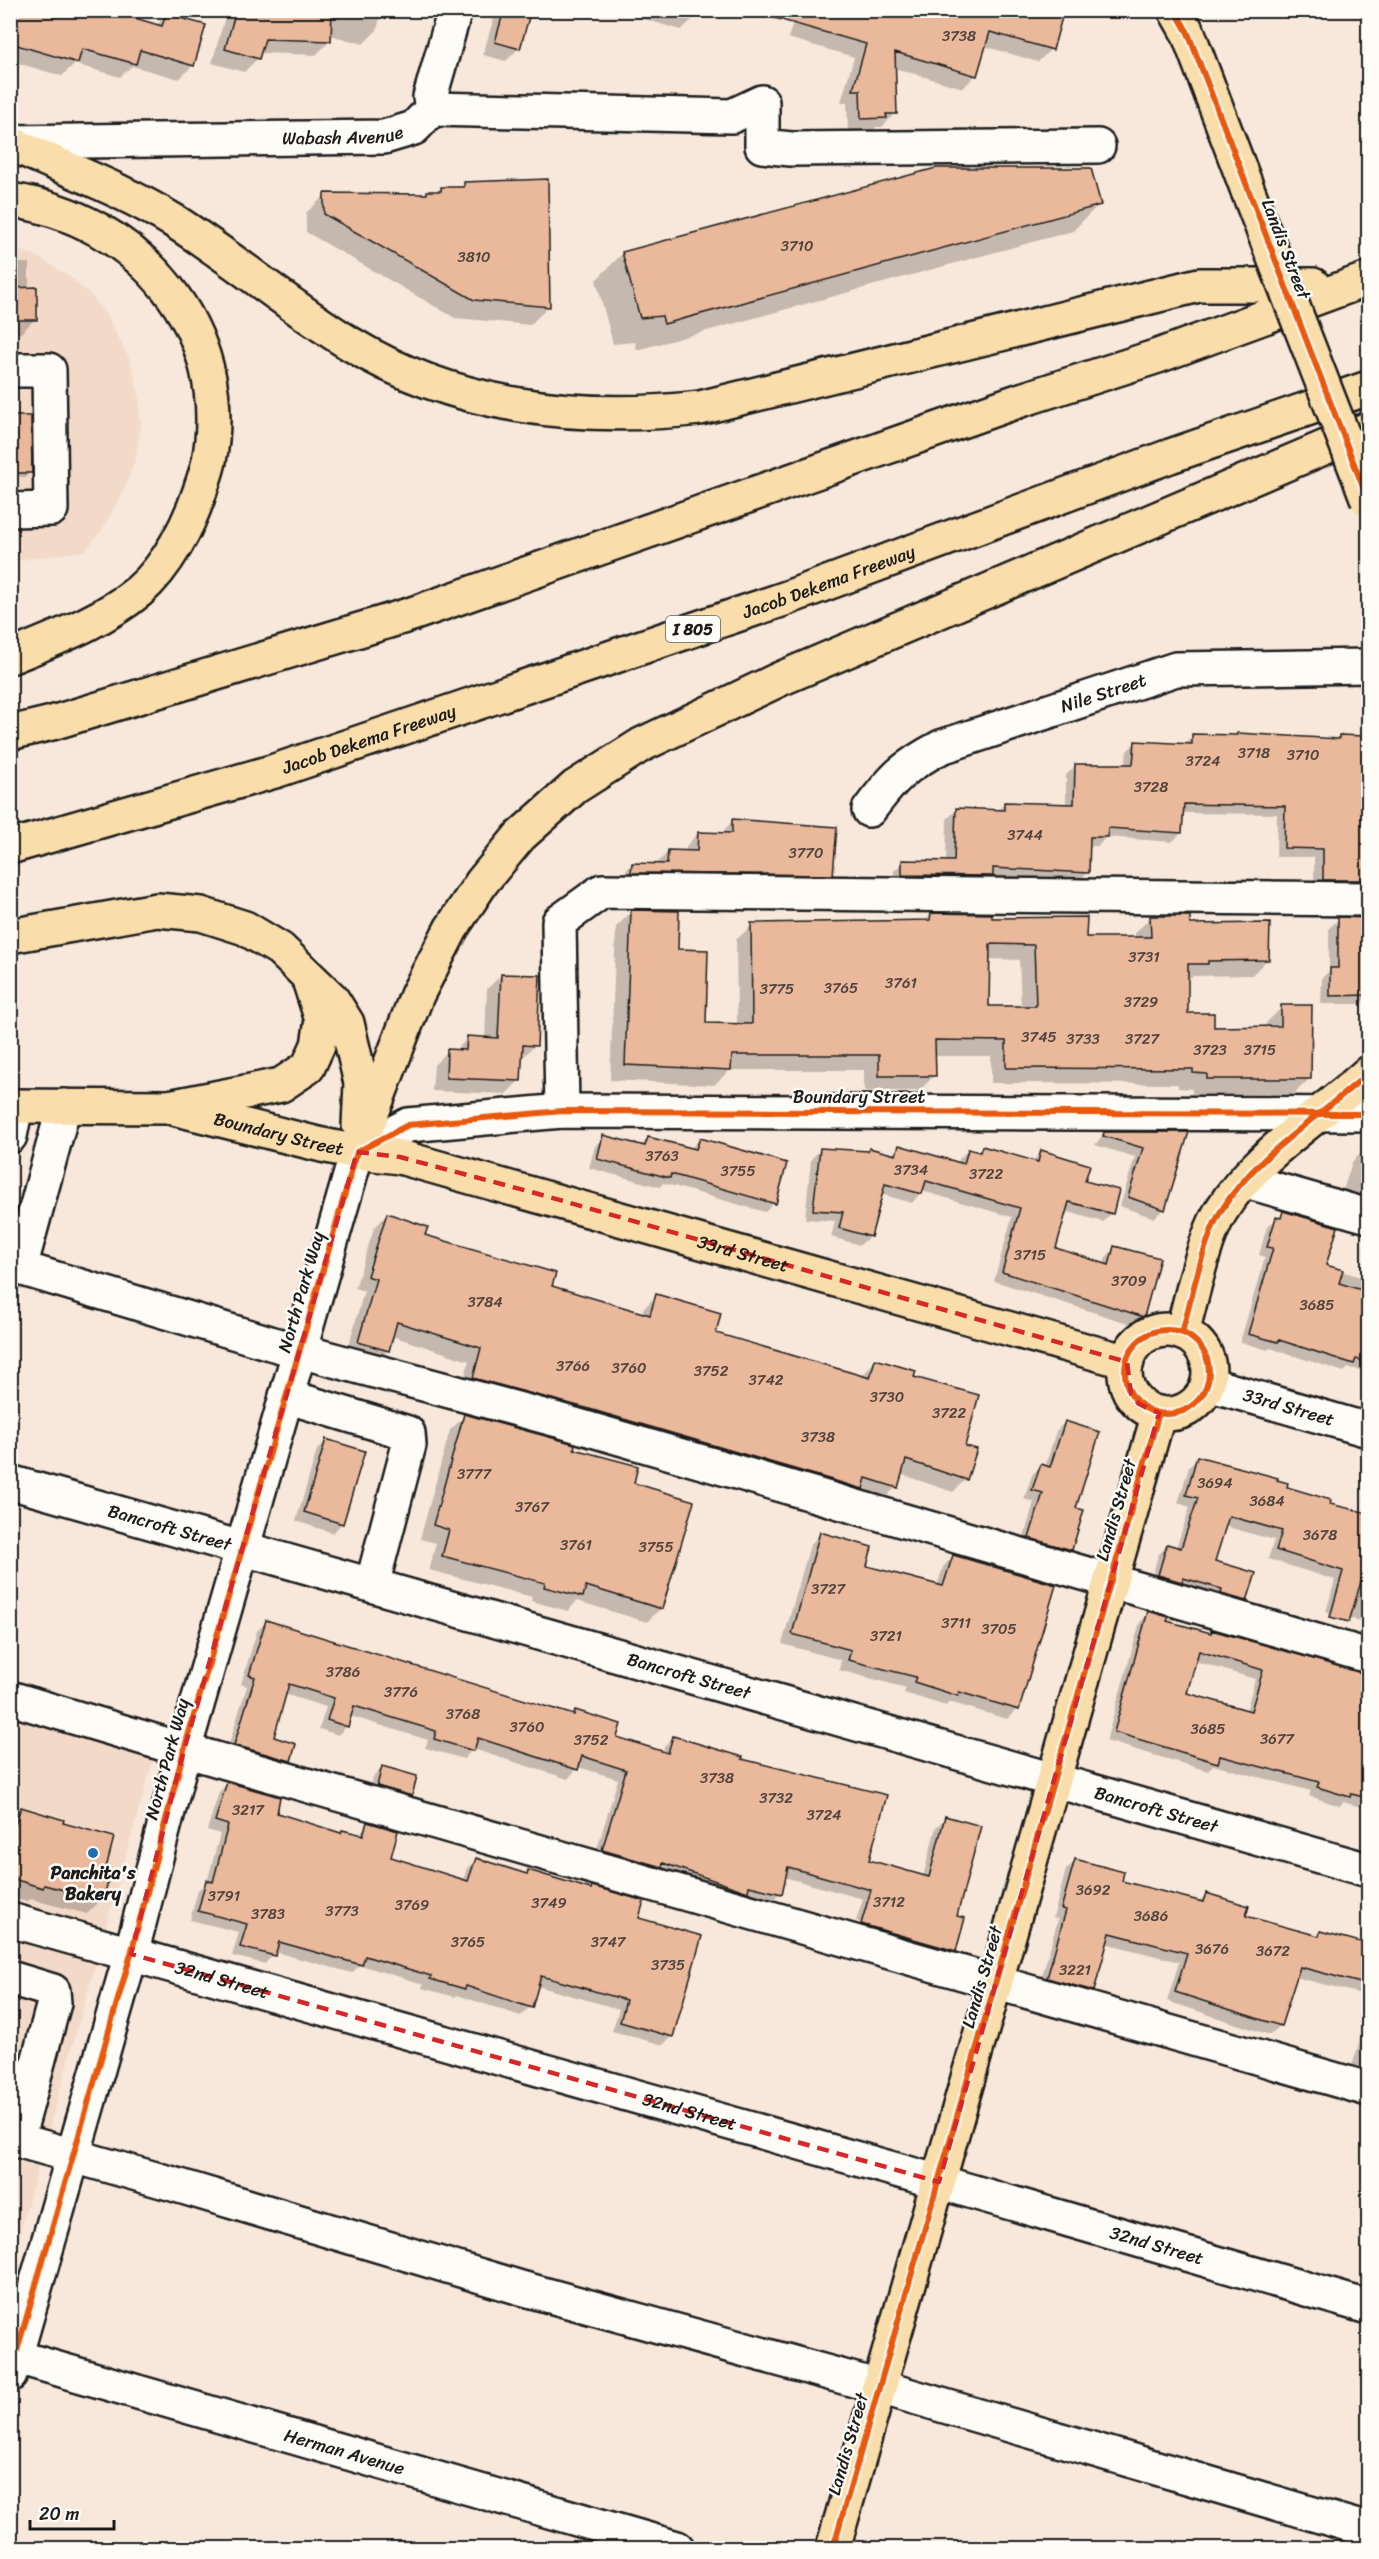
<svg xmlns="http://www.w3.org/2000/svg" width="1379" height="2559" font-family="Sriracha,sans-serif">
<rect width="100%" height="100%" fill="#f7e8db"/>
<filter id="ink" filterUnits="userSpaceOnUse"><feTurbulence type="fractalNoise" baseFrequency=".0167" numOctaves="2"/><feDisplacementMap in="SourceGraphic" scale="12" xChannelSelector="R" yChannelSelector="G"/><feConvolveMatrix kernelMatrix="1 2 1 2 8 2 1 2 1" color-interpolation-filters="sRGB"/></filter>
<g filter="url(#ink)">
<path fill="#f3dac8" d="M10,247L35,255L67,275L89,293L107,316L130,360L139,395L141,425L136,457L125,488L102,530L85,551L11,561Z
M11,1707L156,1749L11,2264Z"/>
<path fill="#0003" fill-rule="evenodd" d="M10,10L156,26L166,15L193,65L179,79L132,66L120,77L74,64L62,76L10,61Z
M227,10H382L377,30L363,44L330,35V41L316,55L259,53L258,58L244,72L212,63Z
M496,10H529L519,48L506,61L483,55Z
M631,10H696L695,17L681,30L630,15Z
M752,10H1062L1051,49L1038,62L984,46L976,75L963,88L894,68L895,113L882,127H876L872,131H848L847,102H841L854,57L788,38L793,23Z
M465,184L549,306L530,325L455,318L306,232V213L325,195H425L428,192L437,193L441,189L460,188Z
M1099,204L1073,231L637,350L635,342L613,344L596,280L623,253Z
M10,263H29V288L35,319L21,333H10Z
M10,417L30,472L26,477L10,476Z
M1193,736L1336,741L1340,737L1363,806H1368V881L1360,889L1314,888V857H1276L1277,814L1182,813L1181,833L1172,842L1106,837L1098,846H1088V872L1079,881L991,877L982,885L893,884L894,871L903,862L946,863L947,819L956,810L997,811L1005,803L1066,805V775L1075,766H1125L1127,751L1136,742L1184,745Z
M733,820L831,874L819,886L620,877L632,864L655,865L668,852H686V846L698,833L721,834Z
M631,912L676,950L704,1024L737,1025L736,940L752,925L924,922L931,915L990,919L1085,939H1135V933L1151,917L1188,925L1268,959L1252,975L1194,976L1187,979V1015L1213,1029L1266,1028V1023L1282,1007L1310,1078L1294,1094H1192V1089L1178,1088V1084L991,1083V1056H933L934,1076L919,1091H864V1070H730L714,1085L610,1080L616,927ZM988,959L1019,960L1021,1007H988Z
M1339,919L1368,920V996L1360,1004H1321L1322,978L1329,971V928Z
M501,975L535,1045L520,1060V1080L506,1094L432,1091L434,1065L448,1051H455L468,1038L485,1039L487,989Z
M1104,1133L1187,1134L1164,1209L1154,1218L1120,1206L1135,1157L1095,1145Z
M604,1137L641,1146L648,1139L690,1149L700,1139L774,1203L765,1212L663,1183L660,1187L589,1168L595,1146Z
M899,1147L958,1164L959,1159L968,1150L977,1153L982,1147L1032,1162L1041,1152L1084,1182L1112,1213L1103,1222L1065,1211L1054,1249L1104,1265L1106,1257L1115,1248L1143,1316L1134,1325L994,1281L1012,1217L922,1191L912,1203L881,1194L870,1236L860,1245L831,1237L835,1221L805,1219L811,1159L820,1150L866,1153L869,1149L891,1155Z
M1361,1153L1368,1155V1209L1340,1200L1352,1162Z
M1284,1213L1324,1266L1368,1279V1371L1348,1368L1344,1372L1270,1348L1268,1350L1240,1342L1265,1257L1259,1255L1267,1227Z
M387,1215L423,1236L550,1287L642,1315L643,1309L656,1296L714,1334L861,1377L875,1361L913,1378L963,1447L966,1479L953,1492L900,1474L896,1487L884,1499L461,1390L469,1361L392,1336L388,1350L375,1363L346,1355L364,1291L355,1288L374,1228Z
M465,1416L572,1450L632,1484L661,1608L647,1622L577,1601L568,1611L531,1601L532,1597L429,1570L436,1543L420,1539L450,1430Z
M1065,1422L1074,1509L1071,1549L1062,1559L1021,1547L1034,1502L1024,1499L1032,1475L1041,1465L1045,1467L1056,1431Z
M326,1441L342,1523L333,1533L296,1521L317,1450Z
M1198,1458L1275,1481L1285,1488L1328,1505L1368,1515V1623L1326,1612L1335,1580L1268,1559L1274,1540L1224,1526L1213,1562L1245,1600L1236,1609L1150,1584L1158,1555L1167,1546L1176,1548L1190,1507L1178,1503L1189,1467Z
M820,1534L865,1567L937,1586L943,1567L953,1556L1017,1709L1007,1719L949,1702L946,1706L904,1693L906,1688L839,1670L841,1660L782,1644L810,1545Z
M1149,1613L1165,1622L1210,1634L1212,1632L1363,1676L1368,1675V1809L1343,1802L1340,1806L1309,1796L1311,1791L1213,1765L1208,1771L1106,1741L1140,1622ZM1194,1661L1255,1679L1246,1711L1185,1694Z
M266,1622L571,1716L575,1712L615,1738L663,1753L664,1747L673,1738L740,1760L867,1861L923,1877L936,1827L946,1818L955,1917L963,1919L954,1951L945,1960L853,1933L856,1924L950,1951V1948L856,1921L863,1899L784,1877L780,1893L771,1902L594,1859L618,1779L578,1767L568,1779L473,1749L464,1759L425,1748L428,1740L350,1716L347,1726L338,1735L319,1729L326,1707L284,1694L272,1738L290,1760L281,1769L226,1754L247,1686L241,1684L257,1631Z
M382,1768L411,1795L401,1804L368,1795L373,1777Z
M227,1784L275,1814L339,1834L342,1831L358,1836L367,1824L389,1858L463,1881L467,1868L476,1860L525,1875L529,1872L638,1919L672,2036L663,2045L612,2031L619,2009L537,1986L530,2007L521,2016L457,1995L455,1997L422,1988L423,1984L360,1965L352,1973L275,1952L265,1964L232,1956L239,1932L190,1920L198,1890L207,1882L220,1834L207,1830L219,1792Z
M21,1808L61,1824L104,1869L102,1899L87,1914L30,1899L27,1902L10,1897V1819Z
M1075,1861L1120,1882L1198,1902L1206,1895L1244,1918L1317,1937L1321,1933L1368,1946V2083L1349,2076L1366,2020L1358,2017L1365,1995L1295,1977L1280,2026L1270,2035L1167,2001L1179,1962L1105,1943L1092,1990L1083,1999L1039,1987L1058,1919L1053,1918L1066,1870Z"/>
<path fill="#eab89b" stroke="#1c1c1c" stroke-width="1.5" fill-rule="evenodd" d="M10,10H108L162,26L166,14L206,25L194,66L140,50L136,64L82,49L78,63L10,43Z
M236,10H332L331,41L265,39L259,59L225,49Z
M504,10H531L520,49L495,42Z
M772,10H1064L1053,50L990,32L977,76L895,52L897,114H886L887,118L861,119L860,90H853L866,44L771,17Z
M936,168H1091L1101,205L664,324L662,316L640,318L622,252Z
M548,179L550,307L474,300L324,214V193L427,194V191H441V187H464V182Z
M37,287V320H10V288Z
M10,416H31L32,473H10Z
M1237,733L1339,739V735L1365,736L1364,804H1368V880H1323V849L1284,848L1285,806L1184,804L1182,833L1108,828V837H1090L1089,873L993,868V876L902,875V860L954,861L956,808L1004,810V802L1074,804L1075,764H1133L1135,741L1192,744V734L1237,735Z
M732,819L837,827L833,875L631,873L632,863L667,864L668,850L697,851L698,832L732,833Z
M631,910L679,911L678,949L708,950L706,1023L752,1024L751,923L930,920L931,913L992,914V918L1087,917L1086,937H1151L1150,916H1190V924L1270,923L1269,960L1208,961V964H1188V1013H1214V1027L1281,1026V1005H1312L1311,1079H1207V1074L1193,1073V1069L1006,1068V1041L935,1040L936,1076H879V1055H732L731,1070L625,1065ZM990,944L1034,945L1036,1006H989Z
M1338,917L1368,918V995L1330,996V968H1338Z
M501,974L540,975L537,1046L523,1045L521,1081L446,1078L447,1049L466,1050L467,1036L498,1038Z
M1104,1132H1189L1165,1210L1128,1197L1143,1148L1103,1136Z
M603,1135L645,1146L648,1137L696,1149L700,1138L787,1163L776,1204L671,1174L670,1178L597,1159Z
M899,1145L964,1164L968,1149L980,1152L982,1146L1038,1162L1041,1150L1090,1165L1085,1181L1119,1190L1113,1214L1069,1202L1056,1248L1109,1265L1114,1246L1160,1258L1144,1317L1002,1272L1020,1208L926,1181L922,1194L885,1184L871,1237L839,1228L843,1212L813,1210L820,1148L868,1151L869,1148L896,1155Z
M1283,1211L1338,1227L1326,1265L1343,1270L1339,1283L1368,1292V1350L1365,1361L1356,1359L1354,1364L1279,1340L1278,1342L1248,1334L1273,1248L1267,1247L1276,1217L1281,1218Z
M387,1213L428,1227L425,1235L556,1273L552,1286L650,1315L656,1294L721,1313L716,1333L870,1378L875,1359L916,1371L914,1377L979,1395L965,1446L977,1449L967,1480L906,1460L898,1488L866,1478L863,1489L586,1408L473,1378L481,1348L397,1322L389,1351L358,1342L376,1279L367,1276Z
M464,1414L575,1444L574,1449L638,1466L634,1483L694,1501L662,1609L586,1586L583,1597L544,1587L545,1583L442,1556L449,1530L433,1525Z
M1065,1421L1100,1432L1076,1508L1084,1510L1072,1550L1029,1538L1043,1493L1032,1490L1041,1464L1050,1467Z
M326,1439L365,1451L343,1524L304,1512Z
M1197,1456L1278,1478L1277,1480L1288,1483L1287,1487L1331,1500L1330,1504L1368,1513V1558L1349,1622L1330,1617L1343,1571L1276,1550L1282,1531L1229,1516L1215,1561L1256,1573L1247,1601L1221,1594L1222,1589L1183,1578L1182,1582L1158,1575L1167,1544L1181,1548L1198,1498L1186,1495Z
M820,1532L872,1547L867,1566L943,1586L953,1555L1056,1585L1019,1710L959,1692L958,1696L914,1682L916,1677L848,1660L851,1650L792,1634Z
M1148,1611L1169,1617L1167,1621L1211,1633V1630L1368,1674V1798L1351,1794L1350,1797L1317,1787L1319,1782L1220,1756L1218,1763L1114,1732ZM1199,1651L1263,1670L1251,1711L1187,1693Z
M266,1620L574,1715L575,1710L621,1724L617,1737L668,1753L673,1736L743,1757L742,1759L887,1795L869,1860L929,1877L945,1816L981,1826L957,1916L965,1918L956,1951L861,1924L871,1890L788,1867L782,1894L749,1886L748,1892L663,1863L662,1867L602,1850L626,1770L582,1756L578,1770L478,1738L474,1751L434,1739L436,1731L354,1706L348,1727L327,1720L334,1698L289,1684L274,1737L296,1744L291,1761L234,1745L255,1677L249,1675Z
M382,1766L417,1776L412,1796L377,1786Z
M227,1782L280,1797L277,1813L341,1833L342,1830L363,1835L367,1822L398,1831L391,1857L468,1881L476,1858L527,1874L528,1870L591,1889L592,1886L644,1901L639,1918L702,1936L673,2037L620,2022L626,2000L541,1976L532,2008L466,1986L465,1989L430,1979L431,1976L365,1956L362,1965L279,1942L275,1956L240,1947L247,1924L198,1911L206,1880L213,1882L228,1825L215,1821Z
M21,1807L64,1820L63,1823L114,1837L106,1868L111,1870L103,1900L44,1885L43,1888L10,1878V1840Z
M1075,1859L1124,1872L1122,1881L1203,1902L1206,1893L1249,1906L1246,1916L1319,1936L1320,1931L1368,1944V1985L1300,1967L1281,2026L1175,1992L1187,1953L1110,1933L1094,1991L1047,1978L1066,1910L1061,1909Z"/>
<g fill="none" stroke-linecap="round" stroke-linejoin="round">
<g stroke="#1c1c1c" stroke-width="38">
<g id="minor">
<path d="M432,109L430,97L455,10"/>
<path id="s1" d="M10,142L384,137L414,128L432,109L732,116L762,102V146L791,149L1098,146"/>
<path d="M10,370H49L51,509L10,510"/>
<path id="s2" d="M869,810C894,777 903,767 941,747L1176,669L1368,666"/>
<path d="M64,1106L20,1268L270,1343L558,1420L1368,1656"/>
<path d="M562,1111L559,922L602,891L1368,899"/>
<path d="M10,1136L16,1106"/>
<path d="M1246,1181L1368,1216"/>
<path id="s3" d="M1208,1384L1368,1430"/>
<path d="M286,1396L408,1433L409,1445L372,1585"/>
<path id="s4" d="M10,1482L1368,1870"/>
<path d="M10,1698L184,1750L1368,2089"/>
<path id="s5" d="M10,1920L939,2182L1368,2307"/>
<path d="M10,1978L53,1991L54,2003L17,2140"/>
<path d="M10,2138L173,2184L521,2288L880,2387L1368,2530"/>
<path id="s6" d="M10,2355L677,2548"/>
<path d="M10,2375L131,1954L184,1750L357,1152L408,1125L562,1111L1368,1114"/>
</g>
</g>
<g stroke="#1c1c1c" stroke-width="38">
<g id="major">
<path d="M1175,10L1188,33L1248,191"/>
<path id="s7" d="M10,1106L169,1107L322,1145L357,1152L400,1157L1127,1362"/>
<circle cx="1167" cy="1372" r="42"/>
<path d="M1182,1333C1191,1300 1204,1238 1221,1211C1255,1155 1321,1116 1368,1073"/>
<path d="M833,2548L1159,1413"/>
</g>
</g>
<g stroke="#1c1c1c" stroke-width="38">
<g id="highway">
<path d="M10,143C65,169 122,189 174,221C234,259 289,306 349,343C453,407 580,422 700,408L1199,285H1313"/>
<path d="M10,200C138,218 234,329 209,461C207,471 203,481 200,491C189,525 167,567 139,591C103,621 54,639 10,657"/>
<path d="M10,733L52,723L412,614L1018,401L1158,356L1368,279"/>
<path id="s8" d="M10,847L275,771L784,599L1170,456L1368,388"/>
<path d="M10,936L157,910L201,914L245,928L280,949L332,999L347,1023L361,1083L359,1125"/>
<path d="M169,1107L281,1085L308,1067L318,1045L322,1020L310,983"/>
<path d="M357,1152L417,995L451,929L482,882L520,836L575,787L641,745L780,679L1368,429"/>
</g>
</g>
<use href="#minor" stroke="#fdfcf7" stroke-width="33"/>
<use href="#major" stroke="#f9ddab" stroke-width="33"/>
<use href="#highway" stroke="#f9ddab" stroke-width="33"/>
<g stroke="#1c1c1c" stroke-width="38" stroke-linecap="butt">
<path id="major-bridge" d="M1248,191L1368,500"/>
</g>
<use href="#major-bridge" stroke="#f9ddab" stroke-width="33"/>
<g stroke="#fdfcf7" stroke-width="10">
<path id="cycleway" d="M1175,10L1188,33L1368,500
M1125 1372a42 42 0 1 1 84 0a42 42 0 1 1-84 0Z
M1182,1333C1191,1300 1204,1238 1221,1211C1255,1155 1321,1116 1368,1073
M10,2375L131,1954L184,1750L357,1152L408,1125L562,1111L1368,1114
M833,2548L1159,1413"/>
</g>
<use href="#cycleway" stroke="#e8590c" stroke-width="6"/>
</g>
</g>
<path fill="none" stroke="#d62828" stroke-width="4.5" stroke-dasharray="12 8" stroke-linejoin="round" d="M357,1152L400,1157L535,1193L1127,1362L1131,1394L1139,1404L1159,1413L939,2182L131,1954L184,1750Z"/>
<circle fill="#1f6fb2" stroke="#fdfcf7" stroke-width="2" cx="93" cy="1853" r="6"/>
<g text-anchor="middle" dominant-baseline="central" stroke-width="5" stroke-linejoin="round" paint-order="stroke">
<g font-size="15" fill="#50433c">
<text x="959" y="36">3738</text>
<text x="797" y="246">3710</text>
<text x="474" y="257">3810</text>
<text x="1254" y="753">3718</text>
<text x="1303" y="755">3710</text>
<text x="1203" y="761">3724</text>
<text x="1151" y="787">3728</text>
<text x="1025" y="835">3744</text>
<text x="806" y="853">3770</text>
<text x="1144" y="957">3731</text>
<text x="901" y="983">3761</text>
<text x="841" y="988">3765</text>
<text x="777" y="989">3775</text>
<text x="1141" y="1002">3729</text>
<text x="1039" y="1037">3745</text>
<text x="1083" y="1039">3733</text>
<text x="1142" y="1039">3727</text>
<text x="1210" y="1050">3723</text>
<text x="1260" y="1050">3715</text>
<text x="662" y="1156">3763</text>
<text x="911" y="1170">3734</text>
<text x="738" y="1171">3755</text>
<text x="986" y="1174">3722</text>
<text x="1030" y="1255">3715</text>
<text x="1129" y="1281">3709</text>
<text x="485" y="1302">3784</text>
<text x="1317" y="1305">3685</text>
<text x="573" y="1366">3766</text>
<text x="629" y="1368">3760</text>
<text x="711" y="1371">3752</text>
<text x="766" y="1380">3742</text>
<text x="887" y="1397">3730</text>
<text x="949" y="1413">3722</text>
<text x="818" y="1437">3738</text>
<text x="474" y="1474">3777</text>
<text x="1215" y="1483">3694</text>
<text x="1267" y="1501">3684</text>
<text x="532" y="1507">3767</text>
<text x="1320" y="1535">3678</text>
<text x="576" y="1545">3761</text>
<text x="656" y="1547">3755</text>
<text x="828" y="1589">3727</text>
<text x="956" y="1623">3711</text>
<text x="999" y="1629">3705</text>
<text x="886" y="1636">3721</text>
<text x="343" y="1672">3786</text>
<text x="401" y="1692">3776</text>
<text x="463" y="1714">3768</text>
<text x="527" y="1727">3760</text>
<text x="1208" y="1729">3685</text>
<text x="1277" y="1739">3677</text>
<text x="591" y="1740">3752</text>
<text x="717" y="1778">3738</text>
<text x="776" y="1798">3732</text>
<text x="248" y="1810">3217</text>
<text x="824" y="1815">3724</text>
<text x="1093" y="1890">3692</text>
<text x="224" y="1896">3791</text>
<text x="889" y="1902">3712</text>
<text x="549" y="1903">3749</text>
<text x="412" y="1905">3769</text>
<text x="342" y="1911">3773</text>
<text x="268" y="1914">3783</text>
<text x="1151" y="1916">3686</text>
<text x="468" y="1942">3765</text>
<text x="608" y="1942">3747</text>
<text x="1212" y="1949">3676</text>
<text x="1273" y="1951">3672</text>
<text x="668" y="1965">3735</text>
<text x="1075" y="1970">3221</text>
</g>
<rect fill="#fdfcf7" stroke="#605f5e" stroke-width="1.5" x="666" y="616" width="54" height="26" rx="4.5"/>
<g font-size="16" font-weight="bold" fill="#1c1c1c">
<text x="693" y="629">I 805</text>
</g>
<g font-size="18" fill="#1c1c1c" stroke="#fdfcf7">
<text stroke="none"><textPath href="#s1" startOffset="333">Wabash Avenue</textPath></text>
<text transform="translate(1286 249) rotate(69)">Landis Street</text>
<text stroke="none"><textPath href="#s8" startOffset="861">Jacob Dekema Freeway</textPath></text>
<text stroke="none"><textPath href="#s2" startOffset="268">Nile Street</textPath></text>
<text stroke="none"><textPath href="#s8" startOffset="375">Jacob Dekema Freeway</textPath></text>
<text x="859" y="1097">Boundary Street</text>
<text stroke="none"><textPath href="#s7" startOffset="272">Boundary Street</textPath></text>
<text stroke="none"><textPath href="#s7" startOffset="752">33rd Street</textPath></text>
<text transform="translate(301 1292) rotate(-74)">North Park Way</text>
<text stroke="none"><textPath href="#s3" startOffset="84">33rd Street</textPath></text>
<text transform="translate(1116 1510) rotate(-74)">Landis Street</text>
<text stroke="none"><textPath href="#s4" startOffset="166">Bancroft Street</textPath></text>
<text stroke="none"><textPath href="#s4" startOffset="706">Bancroft Street</textPath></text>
<text transform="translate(167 1759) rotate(-75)">North Park Way</text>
<text stroke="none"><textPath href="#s4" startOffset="1192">Bancroft Street</textPath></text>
<text transform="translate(982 1977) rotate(-74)">Landis Street</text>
<text stroke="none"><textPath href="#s5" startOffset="220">32nd Street</textPath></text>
<text stroke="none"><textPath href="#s5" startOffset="706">32nd Street</textPath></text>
<text stroke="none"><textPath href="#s5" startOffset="1192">32nd Street</textPath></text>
<text transform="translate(848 2444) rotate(-74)">Landis Street</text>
<text stroke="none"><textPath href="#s6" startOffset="348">Herman Avenue</textPath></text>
</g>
<g font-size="18" font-weight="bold" fill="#1c1c1c" stroke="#fdfcf7">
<text x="93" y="1873">Panchita's<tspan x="93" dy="21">Bakery</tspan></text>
</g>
</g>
<rect width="1379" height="2559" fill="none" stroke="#fdfcf7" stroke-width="36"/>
<rect x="18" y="18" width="1343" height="2523" fill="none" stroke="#1c1c1c" stroke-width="2" filter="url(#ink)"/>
<path d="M30 2520v9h84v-9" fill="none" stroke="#1c1c1c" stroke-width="3"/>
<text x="39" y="2520" font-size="18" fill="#1c1c1c" stroke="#fdfcf7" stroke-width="4.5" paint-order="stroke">20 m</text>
</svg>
